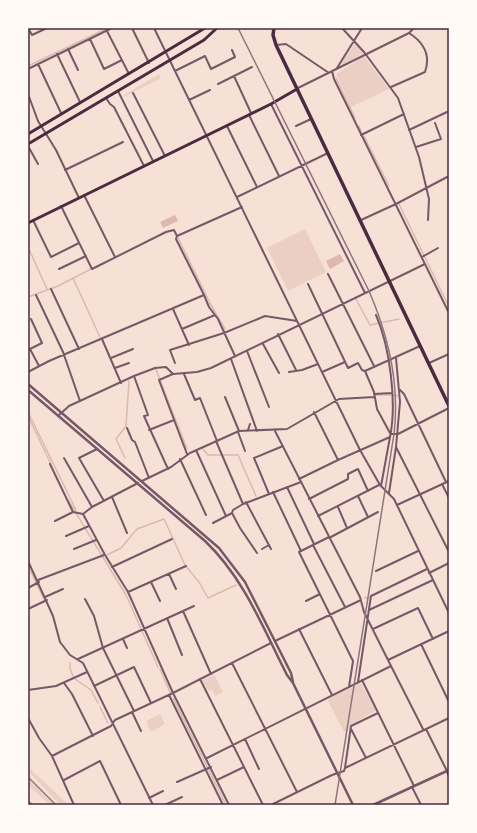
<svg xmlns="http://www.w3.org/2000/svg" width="477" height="833" font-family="'IBM Plex Sans',sans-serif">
<rect width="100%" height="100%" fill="#f7e1d7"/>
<path fill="#ebcfc5" d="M355,44L364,53L342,65L340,64Z
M364,56L389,89L351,107L336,74Z
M159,74L161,78L124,97V95Z
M305,229L326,272L288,291L267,248Z
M214,674L223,692L215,696L212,690L208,691L202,680Z
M361,683L376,711L350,725L349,729L344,732L327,699Z
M160,714L165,724L151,732L146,721Z
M28,767L69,805H60L28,771Z
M28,779L54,805H50L31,788H28Z"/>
<path fill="#dcb8b0" d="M175,215L178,221L163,228L160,222Z
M340,254L344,261L330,269L326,261Z"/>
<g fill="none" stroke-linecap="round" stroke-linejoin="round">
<path stroke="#dcb8b0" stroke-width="1.5" d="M28,66L108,28
M336,78L355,118
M359,126L361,131
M364,136L389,186
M399,204L449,307
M178,238L211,305L225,329
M28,247L47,289
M73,278L100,337
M28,297L58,286L91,269
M356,299L370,325L399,319
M155,367L187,449
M376,395H390
M393,395L398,396
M28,412L76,510
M28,416L51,464
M203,449L208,455H238L256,496
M125,458L116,439L126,426L129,381
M68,500L126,595L158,667
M107,555L121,548L137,529L164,519L185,565L199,582L208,598L236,585
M28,566L44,599
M365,598L370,597
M70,663V669L74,678
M160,669L170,692
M75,679L91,690L98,703
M173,698L226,805
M100,707L108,723"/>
<path stroke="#755966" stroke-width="2" d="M28,28L32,35L47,28
M132,28L149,63
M154,28L360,450L380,485L394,499L449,613
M342,28L364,52L398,98L419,157L429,199L428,220
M107,31L129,74
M90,39L104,69L122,60
M276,45L286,44L329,73
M68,49L78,70
M57,54L80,102
M38,64L61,113
M337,68L362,28
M28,69L112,28
M175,71L205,56L211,69L235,57L232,50
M332,71L334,79L449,313
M234,76L251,113
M218,84L252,67
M391,87L425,72C431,55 423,42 409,33
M298,88L409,33L414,28
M118,91L153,161
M133,93L165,156
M28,94L38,121L56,150L79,198
M106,98L110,104L114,107L144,166
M189,100L210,90
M271,104L365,293
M249,115L279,176
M227,126L257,187
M296,126L311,119
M409,130L447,112
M361,135L404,114
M28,146L38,164
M416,147L441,139L435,123
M65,170L123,142
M84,195L115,257
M237,197L328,153
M61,206L92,269L166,232L174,230L177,236L242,207
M33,220L51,257L79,243
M361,220L396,204L449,176
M177,236L176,239L204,295
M422,257L438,248
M59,269L86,256
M328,274L374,366
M308,284L348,368L358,363L362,370L365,371
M51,289L79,349
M36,295L63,352L80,401
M173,309L189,345
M31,319L42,343L30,349L39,366
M182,329L215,315
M278,334L296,370
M102,339L121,383
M263,344L279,373
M247,351L269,407
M111,358L133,349
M396,358L400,402L396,447L449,552
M231,359L257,431
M175,363L170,350L224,333L265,316L297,321
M429,363L449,354
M115,368L129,363
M28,372L49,361L204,295L209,307L218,319L235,356
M289,372L302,370L318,364
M322,372L345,362
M184,374L195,400L200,398L217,441
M134,376L155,368L166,367L173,374
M400,390L404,394L446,482
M374,394L392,393
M225,397L239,431
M314,412L338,460
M58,416L69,406L134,376L148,415L144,416L168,469
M127,428L132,440L135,442L149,478
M149,430L174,420
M248,430L250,424
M238,432L245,451
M390,433L377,409L374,392L365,371L420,346
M391,434H398L449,408
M216,441L243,504L301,482
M97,449L79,458L104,501
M196,450L226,516
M187,454L159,380L173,374L197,372L211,368L425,264
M64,458L92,507
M180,459L206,515
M50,464L73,512L83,514
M299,479L338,460L390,437C397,403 390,347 376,315
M142,481L171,467L190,453L239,431L287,429L339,399L374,397
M442,484L449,498
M381,486L390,437
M287,487L314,544
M273,492L301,551
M389,493L396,447
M269,494L254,458L283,446
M358,496L368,517
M112,497L127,533
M309,499L348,479V474L358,469L368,491
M246,502L271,549
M243,504L233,510L232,513L240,528L257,553
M397,505L449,481
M338,507L347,528
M83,514L105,555L128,592L173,693L229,805
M83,514L92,507L138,483
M318,516L379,485
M55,521L73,512
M213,523L232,513
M66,536L89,526
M329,537L299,552L353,661L349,687
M329,538L378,512
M313,545L345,607
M74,549L96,540
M262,549L269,545
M28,561L53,616L60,642L70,655L83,663L153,805
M112,567L172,539
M376,571L418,551
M429,573L449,563
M169,574L176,589
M38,580L104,555
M151,582L160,601
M28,588L39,582
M128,592L186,566
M45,597L63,589
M85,599L94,616L103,648L134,711
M306,601L320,594
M28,609L47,600
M369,610L433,580
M183,611L211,674
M167,618L182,655
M299,629L332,695
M373,629L418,608L433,639
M123,639L127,648
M275,641L361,600
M421,644L449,702
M78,659L194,606
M388,660L449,631
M232,663L297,792
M391,666L423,729
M200,679L263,805
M362,680L414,786
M358,682L371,596L427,569
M64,683L72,694L93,736
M94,686L134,667L151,703
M28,690L56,686L87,672
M169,695L223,805
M132,712L141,731
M28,718L39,738L52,756L74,805
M351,729L366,758
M426,729L447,771
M245,739L259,769
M52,756L105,729L111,726L115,720L173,693L271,643
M207,758L391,666L364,612L360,597L275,431
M345,768L351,726L378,713
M64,780L100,761L121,805
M217,780L244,767
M177,782L211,767
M412,787L421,805
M149,798L163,791
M165,805L182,797
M271,805L332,775L344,771L345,768L449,718"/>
<path stroke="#755966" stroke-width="2.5" d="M28,384L219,548L245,582L291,673L293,682
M28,390L205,541C244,578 263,628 287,675L293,683L353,805
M447,771L449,776
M373,805L449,770"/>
<path stroke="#4a2c40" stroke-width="3" d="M28,134L205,28
M28,144L204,40L217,28
M28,223L271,104L297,89"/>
<path stroke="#4a2c40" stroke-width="3.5" d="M274,28L273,35L276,45L449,406"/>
<path stroke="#8f747c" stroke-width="1.5" d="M238,28L369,291C389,337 400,384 394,434L335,805
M28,777L56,805
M28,801L33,805"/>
</g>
<rect width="477" height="833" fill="none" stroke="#fffaf5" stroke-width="58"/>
<rect x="29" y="29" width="419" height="775" fill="none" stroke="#4a2c40" stroke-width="1.5"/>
</svg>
